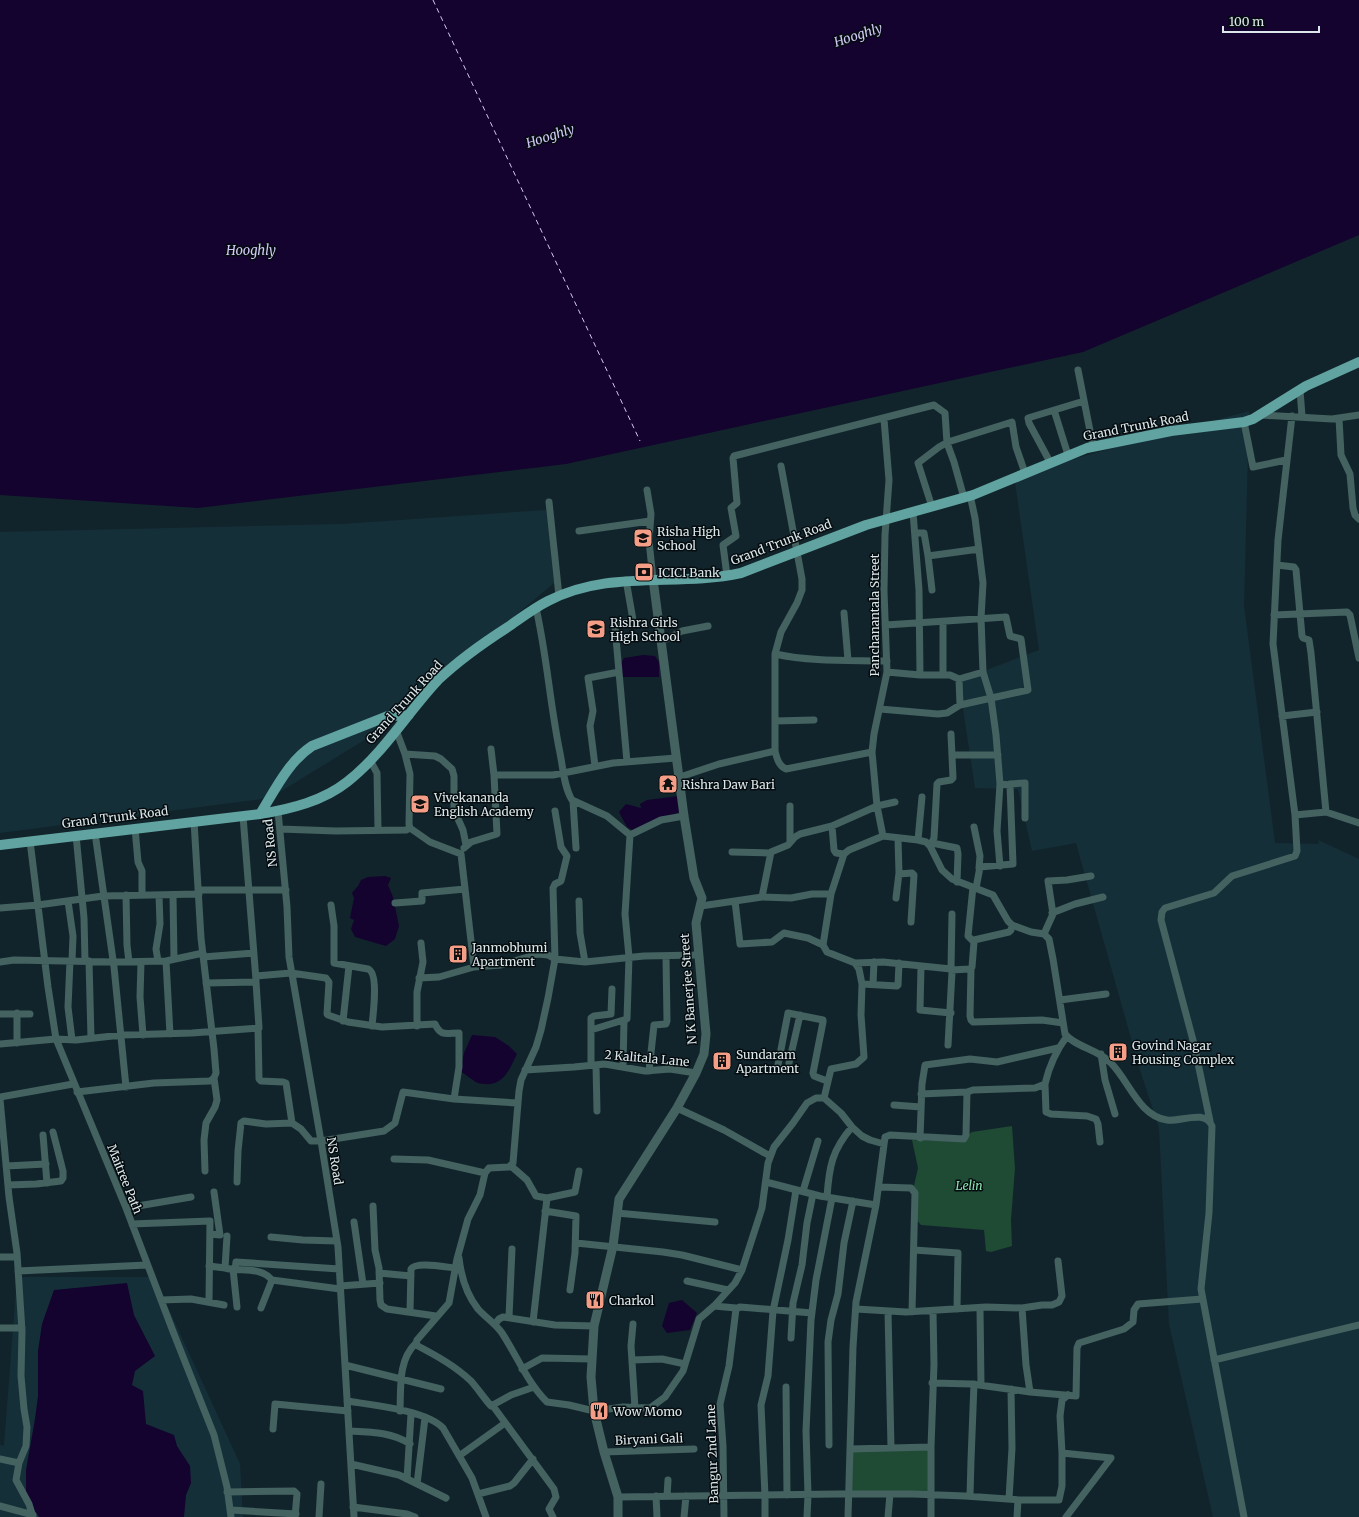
<svg xmlns="http://www.w3.org/2000/svg" width="1359" height="1517" font-family="Merriweather,serif">
<rect width="100%" height="100%" fill="#12242b"/>
<path fill="#152f39" d="M1249,411L1244,606L1275,843L1319,844L1318,840L1359,859V1517H1213L1169,1324L1159,1128L1140,1070L1076,843L1032,851L1018,789L975,788L959,682L960,680L1039,650L1014,475Z
M546,510L554,583L374,734L270,798L0,833V532L342,524Z
M17,1277H154L240,1464L243,1517H0V1445L4,1446Z"/>
<path fill="#1f4a33" d="M1012,1126L1015,1168L1011,1220L1012,1246L991,1252L986,1251L984,1230L921,1225L915,1218L913,1190L918,1168L912,1140L964,1141L969,1134L972,1132Z
M931,1447L930,1495L850,1494V1449Z"/>
<path fill="#13032e" d="M0,0H1359V235L1083,352L566,464L198,508L0,495Z
M643,655L655,656L659,662V677H621V663L624,658Z
M679,796L682,811L634,831L627,827L619,812L626,804L641,808L640,804L647,800Z
M385,876L391,878L388,885L393,897L399,926L395,939L386,946L355,937L351,929L354,920L350,918L354,898L352,893L358,886L361,880L368,877Z
M472,1035L495,1037L509,1046L517,1054C510,1068 504,1086 485,1084C481,1084 476,1083 473,1080C468,1077 465,1074 460,1071L464,1053Z
M127,1283L134,1315L155,1356L135,1371L132,1385L143,1391L146,1424L174,1435L177,1446L190,1466L191,1483L186,1495L184,1517H39L26,1498V1470L35,1419L38,1396V1351L42,1324L54,1290Z
M682,1300L697,1313L690,1330L667,1333L662,1326L669,1303Z"/>
<g fill="none" stroke-linecap="round" stroke-linejoin="round">
<path stroke="#d2c9f9" stroke-width="1" stroke-dasharray="5 4" stroke-linecap="butt" d="M433,0L640,441"/>
<path stroke="#436260" stroke-width="7" d="M1078,370L1093,446
M1300,390L1302,416
M1054,410L1068,455
M1261,415L1332,419L1359,415
M1292,416L1278,540L1273,644L1295,815L1326,812L1359,823
M1339,418L1341,455L1350,474L1353,508L1355,515L1359,519
M884,419L889,480L885,535L884,591L887,672L874,734L872,752L877,806L883,836L918,840L926,842L930,846L942,870L952,879L993,895L1008,921L1012,925L1031,932L1044,934L1049,939L1053,959L1065,1034C1075,1047 1098,1049 1111,1063C1129,1081 1139,1116 1167,1120C1181,1122 1205,1109 1212,1126L1209,1213L1201,1289L1244,1517
M1244,422L1253,467L1286,460
M1050,462L1029,423L1028,418L1084,401
M647,490L651,514L649,541L653,579
M549,502L559,596
M932,507L918,463L939,447L948,442L1012,422L1016,447L1025,473
M913,512L919,590L920,675
M579,531L650,521
M915,533H924L928,556
M1277,565L1294,567L1296,570L1302,636L1303,638L1309,640L1311,653L1326,812
M727,576L723,545L736,536L731,508L737,503L733,458L734,456L934,405L945,413L947,443L954,462L964,498
M626,580L633,620L617,624L615,627L627,762
M932,590L928,556L979,549
M536,608C547,656 550,705 560,753C563,768 564,787 572,800L607,816L630,835L661,820L684,816
M844,613L848,660
M1274,615L1347,612L1350,615L1359,658
M943,622V675
M886,625L1006,617L1010,636L1021,639L1028,690L960,705
M661,642L682,631L708,626
M775,654C812,662 849,660 887,661
M887,672L920,675H950L959,679
M983,672L991,698L996,735L1000,784L997,831L1000,866
M880,709L938,714L947,713L960,705L959,679L983,672L981,618L983,583L975,518L970,495
M1282,716L1317,712
M775,721L814,720
M396,730L405,754L410,774L409,824L410,828L430,842L461,854L474,967
M775,751C777,759 779,766 786,769L872,752
M405,754L435,756L441,759L452,769L454,776V810L463,830L466,845
M952,755H998
M370,760L377,773L378,830
M595,766L590,726L593,711L588,678L619,672
M494,775H553L613,763L676,758
M680,777L719,764L775,751V654L781,632L797,603L802,590V579L781,466
M1010,784L1025,783V818
M573,801L576,848
M790,806V842
M278,811L287,907L289,957L321,1141L338,1247L354,1517
M243,816L256,980
M832,826L834,850L836,853L844,854
M974,827L980,856L979,868
M135,828L138,862L142,871V895
M280,829L336,831L406,830L410,828
M95,833L114,967L126,1087
M76,835L84,918L85,961
M883,836L849,850L844,854L831,894L823,945L827,952L855,963L859,969L862,984L897,986L898,985L899,963
M918,840L922,797
M30,841L48,987L56,1039L126,1208L174,1334L214,1435L227,1487L231,1517
M932,843L957,848L958,854L957,882
M930,846L934,838L937,784L939,782L951,780L953,778L951,734
M464,848L471,842L497,834L494,775L491,749
M732,852L769,853
M899,874L912,873L914,875L911,922
M976,888L980,867L1013,864L1010,785L1000,784
M198,890H286
M126,895L127,945L129,962
M173,895L174,959
M762,897L771,852L788,845L795,837L800,834L832,826L877,806L895,802
M896,898L899,873L898,839
M68,901L73,936L72,961
M579,901L580,933L585,962
M735,901L740,944L772,942L784,933L808,938L823,945
M395,903L422,901V893L465,889
M331,905L334,926V963L368,969C379,973 373,1014 372,1026
M701,906L762,897L791,898L812,894H831
M0,908L38,905L103,896L199,894
M1052,913L1075,904L1103,897
M1044,934L1053,914L1048,881L1067,880L1091,876
M974,940L1009,932L1011,930L1012,925
M203,957L254,953
M70,961L68,1007L72,1040
M89,961L91,1038
M158,961L156,949L160,924L159,895
M166,961L170,1034
M0,962L14,960L114,962L166,961L203,953
M141,962L140,997L143,1035
M855,963L883,962L951,969L952,972L948,1045
M921,966L920,1010L951,1013
M951,969L952,914
M971,969L970,1016L971,1020L973,1022L1042,1020L1063,1023
M951,970L970,969L972,967L974,942L968,936L973,887
M256,976L291,973L326,978L329,982L327,1014L328,1015L348,1022L382,1027L435,1024C441,1037 446,1033 459,1033V1067L454,1099
M419,978L439,977L474,967L501,965L538,954L548,955L555,959L585,962L644,956L698,955
M873,984L874,962
M1060,1000L1106,994
M17,1013V1043
M0,1014H30
M343,1021L349,966
M417,1026V992L423,962L421,943
M258,1028L259,1079L261,1081L283,1082L286,1083L292,1123
M591,1030L627,1019L629,957L625,914L630,835
M0,1044L56,1039L76,1040L122,1035L192,1033L259,1028L256,982L206,983
M1101,1054L1105,1080L1115,1114
M789,1063L800,1015
M591,1065V1018L594,1016L611,1014L612,989
M596,1065L597,1111
M778,1065L788,1013L823,1020V1022L813,1073L814,1076L827,1081
M623,1067L624,1021
M525,1070L574,1067L605,1064L645,1071L670,1069L696,1073
M649,1071L654,1025L666,1024L667,1021L666,956
M1045,1084L1046,1112L1051,1114L1087,1116L1096,1119L1098,1124L1100,1142
M77,1092L154,1083L210,1081L214,1078L216,1073L214,1049L201,938L194,821
M921,1094L967,1092
M0,1097L73,1084
M824,1098L831,1069L856,1064L864,1057L861,1015L862,984
M0,1099L9,1197L17,1253L22,1331L21,1376L24,1409L27,1427L26,1446L19,1463L16,1480L29,1504L33,1517
M894,1105L921,1107
M677,1108L724,1130L770,1156
M1210,1121L1194,1044L1161,920L1162,912L1165,908L1214,893L1232,876L1295,856L1297,851L1295,815
M43,1135L47,1183
M920,1138L922,1084L925,1065L970,1059L997,1062L1058,1048
M394,1159L428,1160L485,1173
M6,1166L46,1164
M511,1166L527,1180L536,1196L547,1198L575,1192L579,1171
M205,1171L204,1140L206,1123L215,1107L217,1100L214,1078
M237,1182L238,1151L241,1123L244,1121L266,1124L292,1123L301,1129L311,1141H321L384,1131L395,1123L403,1092L454,1099L517,1103
M766,1182L820,1196L876,1205
M8,1185L36,1184L61,1181L63,1178V1171L53,1132
M879,1187L911,1188L915,1193L912,1312
M803,1191L818,1141
M827,1197C829,1167 832,1150 852,1127
M373,1206L375,1250L379,1268L380,1300L381,1305L387,1309L436,1316
M126,1208L191,1197
M545,1211L576,1216L575,1253L570,1290
M617,1213L715,1222
M354,1222L363,1284
M132,1224L210,1221L209,1302
M210,1234L220,1235L214,1192
M227,1236L225,1268C240,1272 261,1266 272,1280
M271,1237L303,1240L337,1241
M576,1243L663,1252L682,1255L742,1270
M914,1250L958,1253L957,1309
M0,1257H17
M459,1258C461,1276 467,1295 478,1309C486,1318 495,1323 502,1333C517,1356 527,1382 547,1402L569,1405L594,1411L623,1407L650,1408L665,1397L683,1371L699,1319L714,1306L735,1283L742,1270L762,1208L768,1163L774,1147L793,1123L807,1103L816,1098H824L841,1113L852,1127L862,1136L870,1140L884,1144
M209,1266L225,1268
M233,1269L237,1307
M235,1270L236,1262L339,1269
M18,1271L147,1265
M379,1273L411,1276
M687,1281L728,1290
M340,1286L380,1283
M161,1300L191,1299L224,1305
M714,1306L736,1308
M261,1308L272,1280L340,1289
M980,1308L981,1385
M1022,1308L1026,1365L1030,1392
M856,1309L906,1312L986,1307L1022,1308L1042,1305H1052L1059,1302L1062,1296L1058,1261
M888,1311L891,1448
M410,1312L411,1269C416,1261 445,1267 455,1268
M509,1317L512,1249
M533,1322L547,1198
M495,1324L499,1319L503,1317L555,1325L594,1326
M633,1324L631,1346L635,1408
M0,1328H22
M791,1338L793,1303L802,1265L807,1223L813,1194
M632,1360L662,1359L685,1364
M1214,1360L1359,1325
M345,1365L441,1389
M522,1369L542,1358L592,1359
M932,1383L972,1384L1030,1392L1076,1396L1077,1348L1079,1343L1124,1329L1133,1322L1134,1310L1138,1304L1202,1299
M534,1387L511,1395L491,1406C484,1398 478,1389 471,1381C455,1366 437,1356 418,1346L416,1343L417,1340L449,1303L457,1259L468,1219L480,1195L485,1173L489,1168L509,1167L513,1163L519,1091L521,1080L536,1047L541,1030L548,998L555,959L553,888L555,884L561,881L567,856L561,847L555,811
M786,1387L787,1495
M347,1401C372,1405 426,1410 443,1428L472,1478L486,1517
M493,1406L554,1489L556,1497L549,1509L553,1517
M400,1411C401,1387 398,1360 416,1343
M273,1429L275,1404L348,1411
M349,1431C370,1432 392,1432 410,1444
M829,1445L828,1342L831,1320L838,1294L844,1243L853,1201
M850,1449L931,1447
M604,1452L694,1449
M1062,1453L1060,1416L1062,1400L1068,1395
M459,1456L505,1423
M0,1459L19,1463
M351,1464L399,1475L446,1498
M407,1479L411,1414
M417,1484L425,1418
M227,1492L294,1491L297,1494L295,1517
M478,1494L510,1486L514,1483L533,1459
M656,1496L657,1517
M667,1496L668,1480
M970,1496L971,1460L974,1384
M618,1497L837,1494H913L965,1496L1020,1500H1059L1062,1486V1453L1111,1458L1066,1517
M1009,1499L1012,1448L1011,1389
M0,1506L33,1515
M353,1507L407,1514L415,1517
M231,1510L296,1514
M319,1517L321,1484
M684,1517L686,1496
M724,1517L723,1446L720,1404L729,1366L736,1309L740,1307L812,1313
M765,1517V1496L761,1405L768,1376L773,1311L788,1240L796,1190
M807,1517L808,1495L806,1431L811,1320L816,1280L832,1198
M848,1517L853,1347L856,1302L876,1205L885,1137L890,1135L964,1139L966,1135L967,1092L973,1090L1035,1088L1045,1084C1049,1066 1056,1051 1067,1036
M888,1517L890,1494
M931,1517V1447L934,1364L933,1311
M1017,1517L1018,1500"/>
<path stroke="#436260" stroke-width="9" d="M618,1517V1497L604,1452L594,1411L591,1377L594,1326L613,1246L619,1199L677,1108L696,1073L704,1054L706,1034L696,923L702,898L694,878L684,816L653,579"/>
<path stroke="#60a3a0" stroke-width="10" d="M260,814C275,790 288,762 312,746L388,716L409,715
M0,845L260,814C291,809 323,801 347,782C383,754 407,713 438,680C459,660 483,643 508,627C521,618 534,608 548,601C609,569 677,587 741,573L866,525L973,495L1087,448L1171,431L1244,422L1253,419L1306,386L1359,362"/>
</g>
<defs>
<g id="school-square" transform="scale(1)"><rect x="-9" y="-9" width="18" height="18" rx="4" fill="#f49e87" stroke="#050c0f"/><path d="M0-5L7-2L0 1L-7-2ZM-4 1L0 2.5L4 1V4Q0 6-4 4Z" fill="#111"/></g>
<g id="bank-square" transform="scale(1)"><rect x="-9" y="-9" width="18" height="18" rx="4" fill="#f49e87" stroke="#050c0f"/><path d="M-6-4H6V4H-6ZM0-2.3a2.3 2.3 0 1 0 0 4.6a2.3 2.3 0 1 0 0-4.6Z" fill="#111"/></g>
<g id="temple-square" transform="scale(1)"><rect x="-9" y="-9" width="18" height="18" rx="4" fill="#f49e87" stroke="#050c0f"/><path d="M0-6L5-2H3V0L6.5 2.5H4V6H1.5V3h-3V6H-4V2.5H-6.5L-3 0V-2H-5Z" fill="#111"/></g>
<g id="building-square" transform="scale(1)"><rect x="-9" y="-9" width="18" height="18" rx="4" fill="#f49e87" stroke="#050c0f"/><path d="M-4-6H4V6H1V3H-1V6H-4ZM-2.5-4.3h1.7v1.8h-1.7ZM.8-4.3h1.7v1.8H.8ZM-2.5-1h1.7V.8h-1.7ZM.8-1h1.7V.8H.8Z" fill="#111"/></g>
<g id="restaurant-square" transform="scale(1)"><rect x="-9" y="-9" width="18" height="18" rx="4" fill="#f49e87" stroke="#050c0f"/><path d="M-5-6h1v4h1v-4h1v4h1v-4h1v5L-1.5 .5V6h-2V.5L-5-1ZM5-6V6H3V1.5H1.5Q1.5-4 5-6Z" fill="#111"/></g>
</defs>
<g fill-rule="evenodd">
<use href="#school-square" x="643" y="538"/>
<use href="#bank-square" x="644" y="572"/>
<use href="#school-square" x="596" y="629"/>
<use href="#temple-square" x="668" y="784"/>
<use href="#school-square" x="420" y="804"/>
<use href="#building-square" x="458" y="954"/>
<use href="#building-square" x="1118" y="1052"/>
<use href="#building-square" x="722" y="1061"/>
<use href="#restaurant-square" x="595" y="1300"/>
<use href="#restaurant-square" x="599" y="1411"/>
</g>
<g text-anchor="middle" dominant-baseline="central" stroke-width="3" stroke-linejoin="round" paint-order="stroke">
<g font-size="12" fill="#dce7eb" stroke="#050c0f">
<text transform="translate(1136 426) rotate(-11)">Grand Trunk Road</text>
<text transform="translate(781 542) rotate(-21)">Grand Trunk Road</text>
<text transform="translate(874 615) rotate(-90)">Panchanantala Street</text>
<text transform="translate(404 702) rotate(-48)">Grand Trunk Road</text>
<text transform="translate(115 817) rotate(-7)">Grand Trunk Road</text>
<text transform="translate(270 843) rotate(-96)">NS Road</text>
<text transform="translate(688 989) rotate(-94)">N K Banerjee Street</text>
<text transform="translate(647 1058) rotate(5)">2 Kalitala Lane</text>
<text transform="translate(335 1161) rotate(81)">NS Road</text>
<text transform="translate(125 1179) rotate(68)">Maitree Path</text>
<text transform="translate(649 1439) rotate(-2)">Biryani Gali</text>
<text transform="translate(712 1454) rotate(-92)">Bangur 2nd Lane</text>
</g>
<g font-size="12" fill="#dce7eb" stroke="#050c0f" text-anchor="start">
<text x="657" y="531">Risha High<tspan x="657" dy="14">School</tspan></text>
<text x="658" y="572">ICICI Bank</text>
<text x="610" y="622">Rishra Girls<tspan x="610" dy="14">High School</tspan></text>
<text x="682" y="784">Rishra Daw Bari</text>
<text x="434" y="797">Vivekananda<tspan x="434" dy="14">English Academy</tspan></text>
<text x="472" y="947">Janmobhumi<tspan x="472" dy="14">Apartment</tspan></text>
<text x="1132" y="1045">Govind Nagar<tspan x="1132" dy="14">Housing Complex</tspan></text>
<text x="736" y="1054">Sundaram<tspan x="736" dy="14">Apartment</tspan></text>
<text x="609" y="1300">Charkol</text>
<text x="613" y="1411">Wow Momo</text>
</g>
<g font-size="12" font-style="italic" fill="#8de4b2" stroke="#050c0f">
<text x="969" y="1185">Lelin</text>
</g>
<g font-size="13" font-style="italic" fill="#d2c9f9" stroke="#050c0f">
<text transform="translate(858 35) rotate(-18)">Hooghly</text>
<text transform="translate(550 136) rotate(-18)">Hooghly</text>
<text x="251" y="250">Hooghly</text>
</g>
</g>
<path d="M1223 26v6h96v-6" fill="none" stroke="#dce7eb" stroke-width="2"/>
<text x="1229" y="26" font-size="12" fill="#dce7eb" stroke="#050c0f" stroke-width="3" paint-order="stroke">100 m</text>
</svg>
